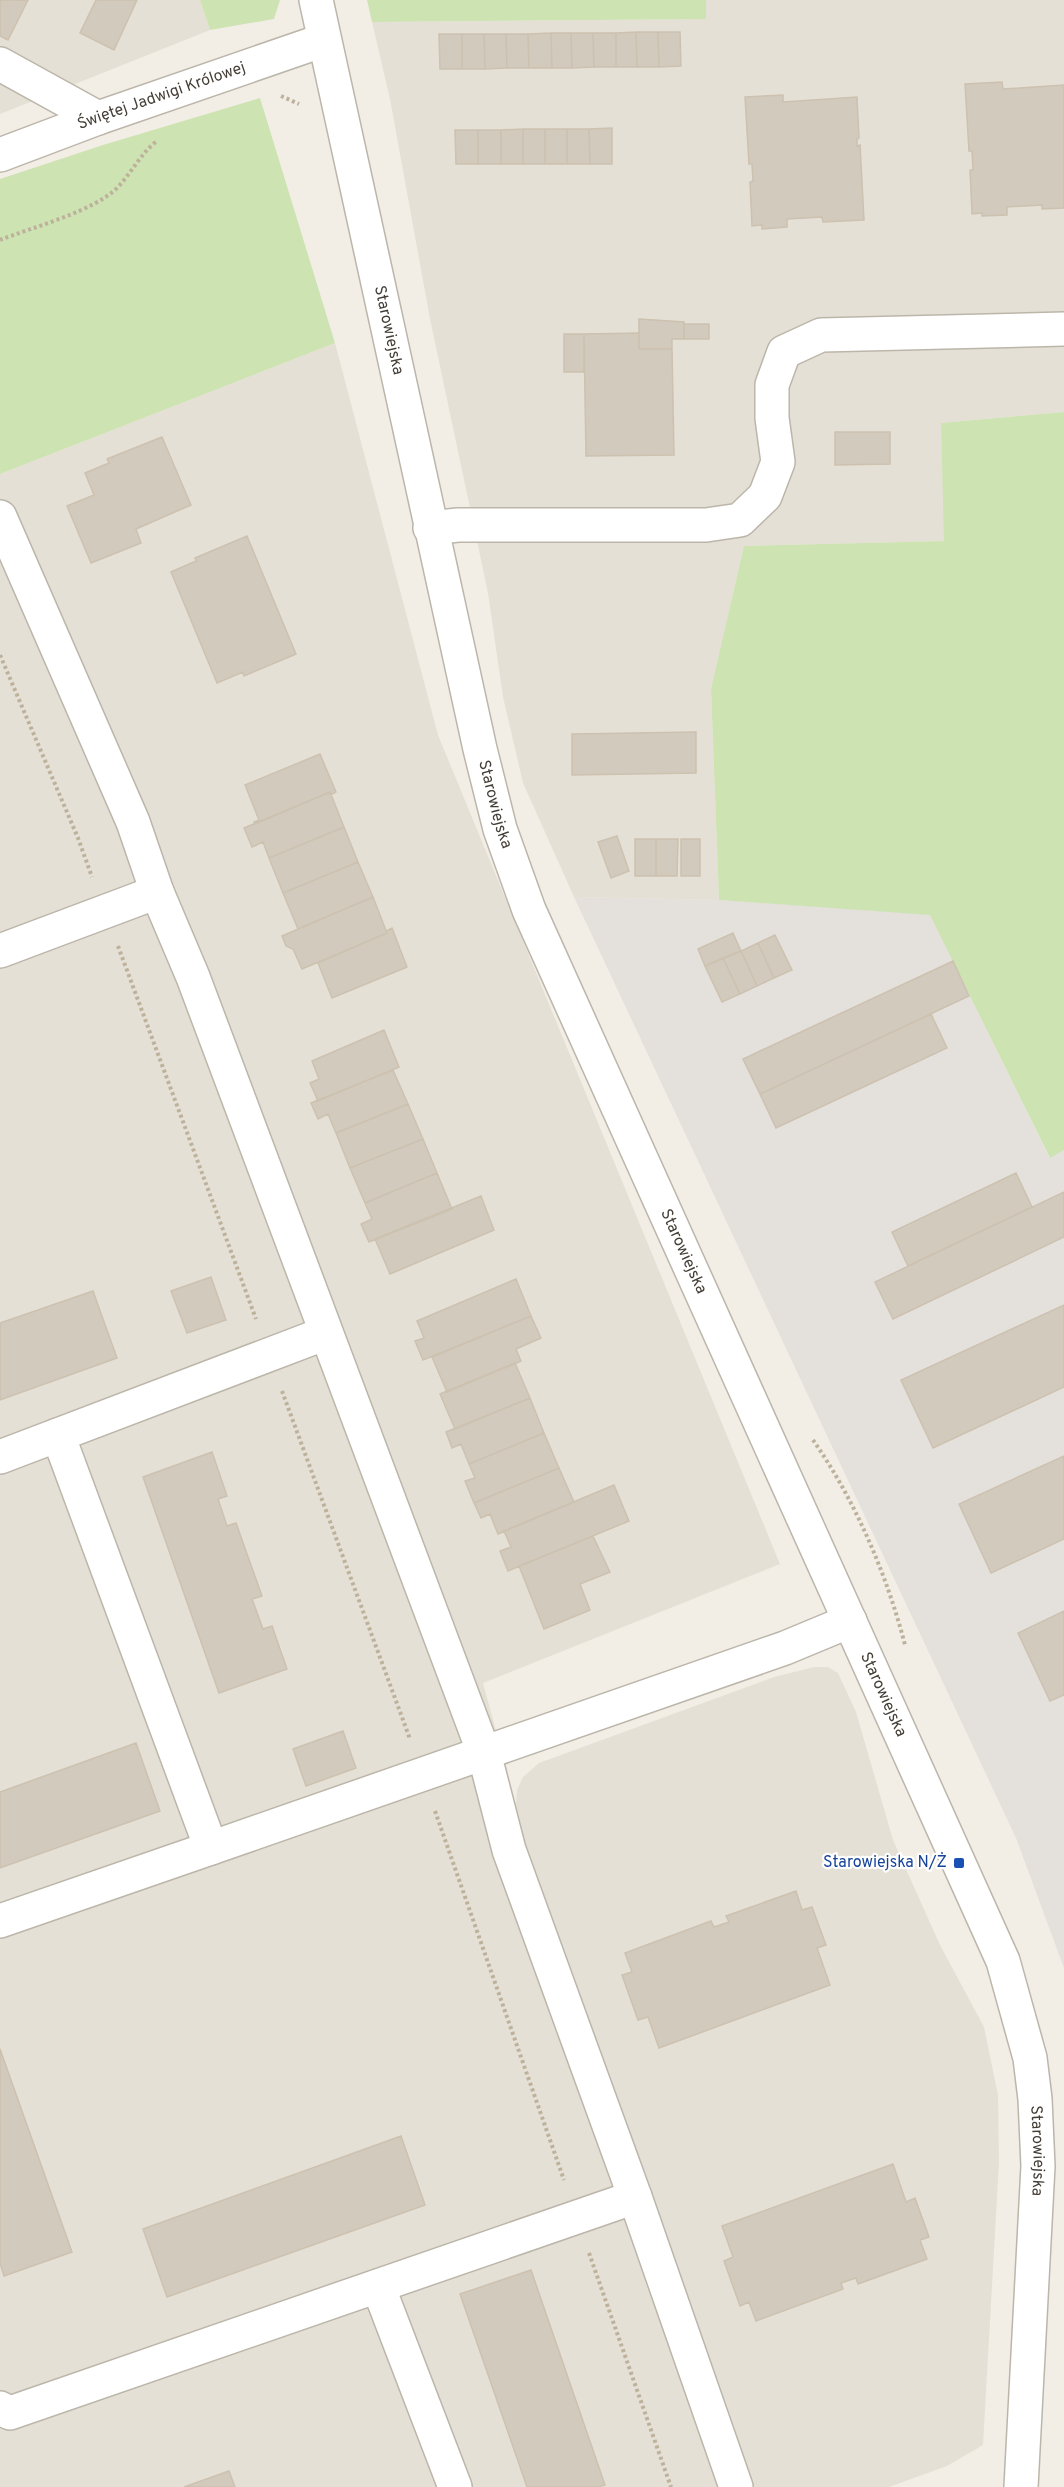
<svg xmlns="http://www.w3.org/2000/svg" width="1064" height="2487" font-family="Overpass,sans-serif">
<rect width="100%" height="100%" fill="#f2eee6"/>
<path fill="#e5e0d5" d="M0,0H200L210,30L0,114Z
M706,0H1064V412L941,423L945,541L744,546L711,690L719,900L574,897L523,783L503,697L488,593L430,319L390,99L372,22L706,19Z
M335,343L438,735L780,1564L483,1683L516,1805L517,1790L523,1777L539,1763L774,1677L814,1667H828L838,1673L856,1712L893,1840L940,1945L984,2027L998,2095L999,2162L983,2445L947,2466L889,2487H0V474Z"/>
<path fill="#e4e0db" d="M574,897L719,900L930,914L1049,1157L1064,1150V1968L1016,1838Z"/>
<path fill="#cde3b2" d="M200,0H280L274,19L210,30Z
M367,0H706V19L372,22Z
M260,98L335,343L0,474V179L103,145Z
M1064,412V1150L1050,1158L930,915L719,900L711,689L744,546L944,541L941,423Z"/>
<path fill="#d2cabd" stroke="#cdc1b0" stroke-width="1.5" d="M0,0H28L8,40L0,36Z
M96,0H137L114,50L80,33Z
M636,32H658L659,67H637Z
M636,32L637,67H616V33Z
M658,32H680L681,66L659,67Z
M551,33H571L572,68H552Z
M551,33L552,68H529L528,34Z
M571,33H593L594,67L572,68Z
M593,33H616V67H594Z
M439,34H462V69H440Z
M462,34H484L485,69H462Z
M484,34H506L507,68L485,69Z
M506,34H528L529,68H507Z
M1002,82L1003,89L1064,85V208L1042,209V205L1007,207V215L982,216V213L972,214L970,170H973L972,151H969L965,84Z
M783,95V102L857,97L859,138L857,139V146L860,145L864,220L823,222L822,217L787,219V227L762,229V225L752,226L750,182L753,181L752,164H749L745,97Z
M612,128V164H590L589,129Z
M523,129V164H501V130Z
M523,129H545V164H523Z
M545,129H567V164H545Z
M567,129H589L590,164H567Z
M455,130H478V164H456Z
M478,130H501V164H478Z
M639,319L684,322V339H672V349H639Z
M684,324H709V339H684Z
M639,333V349H672L674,455L586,456L584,334Z
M564,334H584V372H564Z
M835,432H890V464L835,465Z
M162,437L191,505L136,529L141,543L91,563L67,506L94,495L85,473L109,463L107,459Z
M247,536L296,654L244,676L243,672L217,683L171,572L196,561L195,558Z
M696,732V773L572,775V734Z
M320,754L336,792L331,795L330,792L255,824L254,822L259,820L245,785Z
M330,792L344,827L269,858L263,842L252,847L244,828Z
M344,827L358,862L283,893L269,858Z
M617,836L629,871L611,878L598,842Z
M635,839H656V876H635Z
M656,839H678L677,876H656Z
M681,839H700V876H681Z
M358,862L373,897L298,929L283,893Z
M373,897L387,933L302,969L293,949L286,946L282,936Z
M392,928L407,967L332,998L318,963L387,933L386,931Z
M733,933L741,951L705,966L698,949Z
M775,935L792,970L774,978L758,943Z
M758,943L774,978L757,986L741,951Z
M741,951L757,986L740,994L723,958Z
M723,958L740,994L722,1002L705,966Z
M953,961L969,996L760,1094L743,1059Z
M931,1014L947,1048L776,1128L760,1094Z
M384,1030L399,1067L318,1101L310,1083L319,1079L312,1061Z
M393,1070L408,1104L336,1133L328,1114L318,1119L311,1103Z
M408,1104L423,1139L350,1168L336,1133Z
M423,1139L437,1173L365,1203L350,1168Z
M437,1173L452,1209L369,1242L361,1224L372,1219L365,1203Z
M1016,1173L1032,1207L908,1266L892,1232Z
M1064,1192V1237L893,1319L875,1282Z
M481,1196L494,1230L390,1274L375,1239Z
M211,1277L226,1320L187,1333L171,1291Z
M516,1279L531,1316L423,1360L415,1341L424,1338L417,1321Z
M93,1291L117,1358L0,1400V1323Z
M1064,1305V1387L933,1448L901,1380Z
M531,1316L541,1338L516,1349L521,1361L447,1392L432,1357Z
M515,1363L530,1398L455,1429L440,1394Z
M530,1398L544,1433L469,1464L461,1444L452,1448L446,1432Z
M544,1433L559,1468L474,1503L465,1481L475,1478L469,1464Z
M212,1452L227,1496L218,1499L227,1526L236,1523L262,1596L252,1599L263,1629L272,1626L287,1669L219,1693L143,1477Z
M1064,1456V1539L991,1573L959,1504Z
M559,1468L574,1502L498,1534L490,1514L481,1518L474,1503Z
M614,1485L629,1521L508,1571L500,1551L511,1547L504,1531Z
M593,1536L610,1572L580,1584L590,1610L544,1629L519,1566Z
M1064,1611V1695L1050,1701L1018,1633Z
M343,1731L356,1768L306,1786L293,1749Z
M136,1743L160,1811L0,1868V1792Z
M796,1891L802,1910L812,1907L826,1945L817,1948L830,1985L659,2048L648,2017L638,2020L622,1975L632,1972L625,1953L711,1921L714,1927L729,1922L726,1916Z
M0,2049L72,2252L4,2276L0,2263Z
M401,2136L425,2205L167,2297L143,2229Z
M893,2164L906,2202L915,2198L929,2237L920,2240L927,2259L858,2284L856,2278L841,2283L843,2289L756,2321L749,2302L740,2306L724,2261L733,2257L722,2226Z
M531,2270L605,2485L598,2487H527L460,2294Z
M229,2471L235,2487H184Z"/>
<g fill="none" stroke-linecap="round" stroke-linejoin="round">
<g stroke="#bcb6aa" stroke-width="36">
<g id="minor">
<path id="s1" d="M316,0L480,749L500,829L529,910L1003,1961L1030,2058L1035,2099L1038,2166L1021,2487"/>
<path d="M0,64L98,118"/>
<path id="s2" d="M0,155L98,118L324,40"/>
<path d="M0,517L133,822L157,892L193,977L484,1753L509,1850L635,2197L736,2487"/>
<path d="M430,528L458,525H706L740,520L765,496L778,462L772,418V385L784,352L821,335L1064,329"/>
<path d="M0,951L157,892"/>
<path d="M58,1435L211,1848L785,1648L850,1621"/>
<path d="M0,1457L326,1333"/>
<path d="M0,1921L211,1848"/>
<path d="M378,2286L455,2487"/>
<path d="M0,2408L10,2413L635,2197"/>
</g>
</g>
<path stroke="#bdb19c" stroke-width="4" stroke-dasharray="3 3" stroke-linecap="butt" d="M281,96L299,104
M0,240C33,227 95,211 118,187C132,172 141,153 157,141
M0,655L78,838L92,877
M118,946L256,1319
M282,1391L410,1739
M813,1440C855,1500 887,1575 905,1645
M435,1811L564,2180
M589,2253L671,2487"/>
<use href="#minor" stroke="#fff" stroke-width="33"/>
</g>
<rect fill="#1a4fb4" stroke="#fff" stroke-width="2" x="953" y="1857" width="12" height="12" rx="3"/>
<g text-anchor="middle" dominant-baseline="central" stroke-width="4.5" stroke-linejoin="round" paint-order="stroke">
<g font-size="16" fill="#443e36" stroke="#fff">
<text stroke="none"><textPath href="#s2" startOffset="172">Świętej Jadwigi Królowej</textPath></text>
<text stroke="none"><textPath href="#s1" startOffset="338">Starowiejska</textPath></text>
<text stroke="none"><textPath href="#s1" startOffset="824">Starowiejska</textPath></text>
<text stroke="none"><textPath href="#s1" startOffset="1310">Starowiejska</textPath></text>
<text stroke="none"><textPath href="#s1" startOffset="1796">Starowiejska</textPath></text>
<text stroke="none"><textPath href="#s1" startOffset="2282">Starowiejska</textPath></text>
</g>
<g font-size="16" fill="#164399" stroke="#fff" text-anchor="end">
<text x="947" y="1863">Starowiejska N/Ż</text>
</g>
</g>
</svg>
